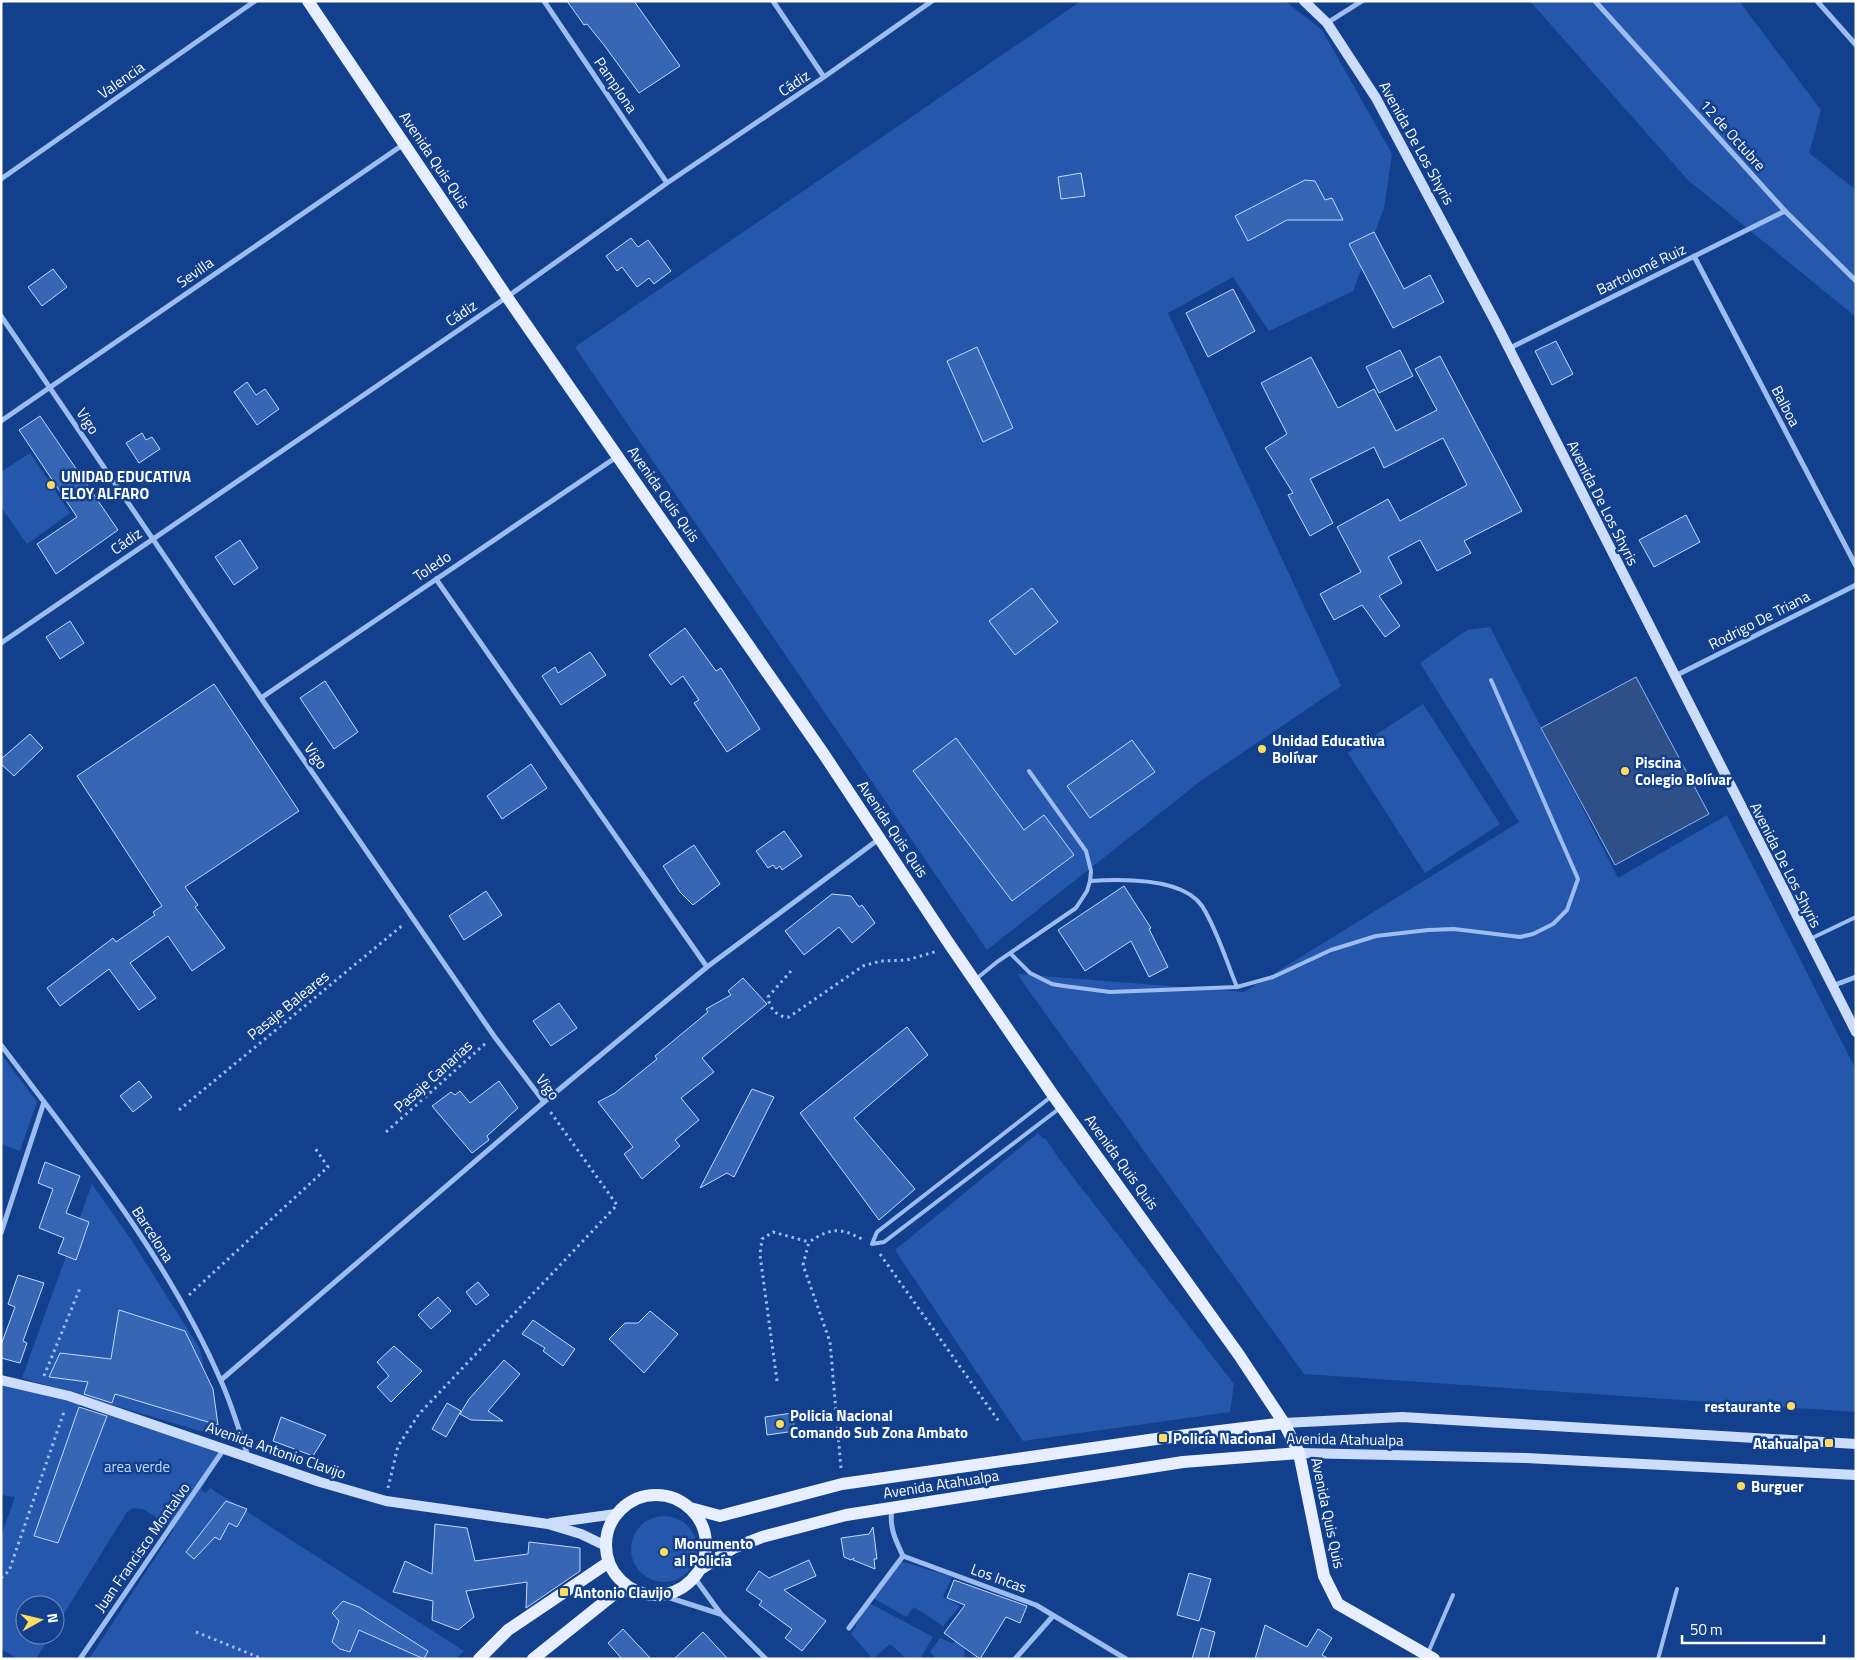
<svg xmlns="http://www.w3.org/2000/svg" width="1857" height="1660" font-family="'Titillium Web',sans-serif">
<rect width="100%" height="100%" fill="#13408d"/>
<path fill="#2558ac" d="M1081,1H1285L1322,30L1392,154L1384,208L1353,291L1269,331L1233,277L1168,313L1341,686L1202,780L987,950L575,347Z
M1530,1H1739L1821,110L1809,153L1856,190V317L1688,180Z
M30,453L70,513L27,544L1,507V472Z
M1490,627L1618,878L1727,815L1856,1070V1412L1304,1374L1017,974L1244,992L1519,822L1420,663L1467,630Z
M1423,704L1500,824L1425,873L1348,753Z
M1,1054L37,1102L20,1151L1,1144Z
M1038,1133L1043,1139L1045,1138L1062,1163L1234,1384L1230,1412L1023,1441L895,1250Z
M92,1184L132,1241L200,1349L217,1436L22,1378Z
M1,1382L80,1404L34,1537L59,1543L108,1412L224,1449L201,1490L206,1493L210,1488L464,1651L456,1659H89L174,1529L143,1509L133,1508L127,1512L55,1628V1605H25V1635H51L36,1659H18L1,1649V1536L15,1497L1,1495Z
M631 1549a33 33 0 1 1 66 0a33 33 0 1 1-66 0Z
M897,1560L952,1577L943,1597L960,1606L943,1626L914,1607L906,1617L873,1598Z
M869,1603L933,1637L920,1659H907L890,1644L873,1659L851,1634Z
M957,1632L965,1641L964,1659H937L930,1652L940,1638L954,1644Z"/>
<path fill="#2f4f89" stroke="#8fb6f4" d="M1636,677L1709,814L1615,865L1541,728Z"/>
<path fill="#3766b4" stroke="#c4d9fc" d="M567,1H634L680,66L639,93L604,45L587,24L584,25Z
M1081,173L1085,196L1061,199L1058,177Z
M1305,180L1315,181L1325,200L1332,198L1343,220H1287L1248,241L1235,216Z
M1374,232L1404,289L1430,275L1444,302L1393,328L1349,244Z
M631,238L638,247L648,240L671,271L654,284L649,278L637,287L622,267L617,271L606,256Z
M53,269L67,287L42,306L28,287Z
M1233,289L1255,331L1208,357L1186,313Z
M1556,341L1573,374L1552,385L1535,351Z
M977,347L1013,428L983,442L947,361Z
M1400,350L1413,376L1379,393L1366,367Z
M1440,356L1522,511L1464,541L1471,553L1437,571L1420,540L1388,557L1402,583L1379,596L1400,626L1385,637L1362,605L1334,620L1320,594L1361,572L1337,527L1388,499L1400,521L1467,485L1443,438L1384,468L1374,447L1310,479L1333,523L1310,536L1288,495L1293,493L1265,448L1287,434L1261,383L1311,357L1338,408L1374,389L1396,431L1437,410L1415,369Z
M247,382L256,395L265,389L279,409L257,425L234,392Z
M40,416L118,530L56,574L37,544L77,517L19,430Z
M142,433L146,440L152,437L160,449L139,463L126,443Z
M1686,515L1700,542L1654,567L1639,540Z
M240,540L258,568L234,585L215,557Z
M1032,588L1058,622L1015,655L989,621Z
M70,621L84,643L60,659L46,637Z
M685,628L716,671L721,668L760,729L727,752L694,703L699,700L683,676L671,685L649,655Z
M590,652L606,675L561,705L542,676L555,667L558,673Z
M325,681L358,732L334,749L300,698Z
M214,684L299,811L185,887L198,905L195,907L225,948L192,971L168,936L130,963L156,998L139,1010L109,969L60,1006L47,988L113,938L116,942L155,915L153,912L162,906L77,776Z
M30,734L43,748L14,776L1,764V759Z
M956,738L1024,830L1044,815L1074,855L1012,901L913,771Z
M1132,740L1155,772L1090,818L1067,786Z
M531,764L547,788L502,819L487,796Z
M784,831L802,856L782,870L780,866L776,869L773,865L768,868L756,851Z
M694,845L720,884L693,905L680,892L663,866Z
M1124,886L1151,928L1149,929L1168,967L1149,977L1131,941L1085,971L1058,930Z
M486,891L502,915L464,940L449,916Z
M832,894L851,896L859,907L862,905L875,923L852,943L839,927L804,955L785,931Z
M743,978L767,1004L702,1058L714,1072L681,1098L699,1120L675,1140L680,1146L642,1179L624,1154L633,1147L598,1102L615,1093L657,1059L655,1056L708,1012L706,1009L731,995L728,991Z
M559,1003L577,1028L551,1046L533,1021Z
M907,1027L928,1055L854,1118L915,1189L879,1220L800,1113Z
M139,1081L152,1097L133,1112L120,1096Z
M499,1081L518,1108L487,1136L489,1140L472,1153L432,1106L451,1092L455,1095L460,1091L470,1103Z
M752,1089L774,1097L734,1177L727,1173L700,1188Z
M45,1162L80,1176L66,1213L89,1222L76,1260L58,1253L64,1238L39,1228L53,1189L38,1183Z
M18,1275L44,1283L23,1341L27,1343L20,1363L1,1358V1345L15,1307L8,1304Z
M478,1282L489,1295L476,1305L466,1292Z
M438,1297L451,1311L431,1329L418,1315Z
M119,1310L185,1331L213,1389L218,1425L115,1394L112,1403L84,1394L88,1382L49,1377L60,1353L111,1359Z
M650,1311L678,1334L644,1373L609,1339L625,1323H638Z
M533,1320L575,1349L563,1366L543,1351L545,1348L522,1334Z
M394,1346L422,1371L391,1402L377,1387L389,1376L377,1362Z
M504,1360L520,1374L488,1411L503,1421L471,1420L460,1414L469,1399Z
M447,1403L461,1411L446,1437L432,1429Z
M79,1407L107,1416L58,1543L34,1536Z
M792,1413L795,1431L767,1435L765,1417Z
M281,1417L326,1435L313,1456L273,1441Z
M226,1501L247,1509L237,1527L229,1523L220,1540L215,1537L194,1559L186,1552Z
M435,1524L467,1528L475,1561L528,1554L529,1542L580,1548V1571L526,1608L527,1582L466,1591L474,1617L458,1630L432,1620L433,1601L393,1592L405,1561L432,1574Z
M873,1527L877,1559H874L875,1569L853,1560L854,1558L851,1560L844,1557L841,1538L869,1534Z
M809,1560L816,1576L784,1590L826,1621L802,1651L785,1638L792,1629L759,1605L762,1601L746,1590L759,1571L769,1578Z
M1189,1573L1211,1579L1199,1621L1177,1615Z
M954,1580L1027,1606L1020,1623L1006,1617L980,1659L944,1633L965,1605L947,1598Z
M343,1601L359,1607L428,1651L424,1659L359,1630L350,1652L340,1649L332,1642L339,1621L332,1613Z
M1265,1625L1307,1647L1318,1629L1332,1638L1322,1655L1329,1659H1255Z
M1201,1628L1215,1632L1208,1659H1192Z
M623,1629L651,1659H622L608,1643Z
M703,1632L728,1659H674Z"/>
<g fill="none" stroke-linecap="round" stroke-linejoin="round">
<path stroke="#9dbdf1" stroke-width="3" stroke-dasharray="2.5 4" stroke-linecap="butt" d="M791,971L768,997C769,1008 778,1018 789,1017L863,966L881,961L907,960L938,951
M179,1110L404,924
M386,1132L486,1043
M880,1254L1000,1423
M189,1295L328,1167L315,1148
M44,1376L80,1288
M777,1381L760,1255L762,1239L773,1232L809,1242
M841,1468L830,1342L803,1265L809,1242C831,1228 839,1227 862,1239
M388,1488L398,1446L419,1414L617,1205L549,1110
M1,1578L9,1571L65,1409
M196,1632L263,1659"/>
<path stroke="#9dbdf1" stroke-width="4" d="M1090,881C1121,879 1182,877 1202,906C1216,927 1227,963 1237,987
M1810,939L1856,917
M1010,953L1030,973L1052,984L1064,986L1110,992L1237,987L1273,977L1331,950L1376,936L1428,930L1454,929L1520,937L1533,934L1553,924L1567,910L1578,879L1491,680
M976,979L997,962L1076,908L1087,891L1090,881L1091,871L1086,851L1029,771
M872,1244L877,1232L1052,1096
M872,1244L884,1242L1060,1108
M1428,1653L1453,1595
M1658,1659L1677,1589"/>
<path stroke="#9dbdf1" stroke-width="5" d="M544,1L667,183
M773,1L824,77
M1595,1L1785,211L1856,281
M1817,1L1856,45
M1327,23L1362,1
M1,179L255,1
M1694,256L1856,566
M1,316L261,698L494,1036L544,1102
M1508,349L1785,211
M1,421L404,144
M436,579L707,967
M1,643L507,297L667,183L824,77L932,1
M1675,676L1856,585
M261,698L618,456
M1832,986L1856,977
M1,1045C81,1151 168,1258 221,1381C232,1405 239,1431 248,1456
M1,1233L44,1102
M221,1380L544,1102L707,967L879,839
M892,1508C889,1527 895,1539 903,1556L1036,1605L1126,1659
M694,1577L721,1614L766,1659
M661,1595L720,1614
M849,1628L903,1556
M80,1659L224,1449
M1015,1659L1053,1616"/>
<path stroke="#cbddfb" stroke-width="10" d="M1304,1L1327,23L1376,98L1496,323L1856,1032
M1,1380L69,1396L320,1482L386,1501L548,1524L581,1534L606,1546
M1284,1423L1402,1417L1856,1444
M1299,1453L1526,1458L1856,1475
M551,1523L616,1514"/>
<path stroke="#e7eeff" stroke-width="12" d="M308,1L507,297L823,753L950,945L1053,1095L1239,1355L1284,1423L1299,1453L1324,1576L1338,1604L1434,1659
M606 1545a50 50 0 1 1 100 0a50 50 0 1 1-100 0Z
M690,1508L720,1516L842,1484L1163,1438L1284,1423
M699,1570L733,1548L762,1537L846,1515L1183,1462L1299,1453
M479,1659L508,1630L609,1562
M533,1659L613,1595L632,1589"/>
</g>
<g fill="#ffdc5d" stroke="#13408d" stroke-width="2">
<circle cx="51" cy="485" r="5"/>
<circle cx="1262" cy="749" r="5"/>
<circle cx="1625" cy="771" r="5"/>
<circle cx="1791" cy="1406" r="5"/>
<circle cx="780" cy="1424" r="5"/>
<rect x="1158" y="1433" width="10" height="10" rx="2.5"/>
<rect x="1824" y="1438" width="10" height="10" rx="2.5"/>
<circle cx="1741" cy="1486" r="5"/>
<circle cx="664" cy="1552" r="5"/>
<rect x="559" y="1587" width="10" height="10" rx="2.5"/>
</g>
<g text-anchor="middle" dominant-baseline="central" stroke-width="5" stroke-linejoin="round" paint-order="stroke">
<g font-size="15" fill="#fff" stroke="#13408d">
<text transform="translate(121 80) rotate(-35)">Valencia</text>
<text transform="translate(794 83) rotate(-34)">Cádiz</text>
<text transform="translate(616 85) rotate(56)">Pamplona</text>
<text transform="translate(1733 135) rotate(48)">12 de Octubre</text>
<text transform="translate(1417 143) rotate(61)">Avenida De Los Shyris</text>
<text transform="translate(435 160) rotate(56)">Avenida Quis Quis</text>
<text transform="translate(1641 269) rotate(-26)">Bartolomé Ruiz</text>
<text transform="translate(195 272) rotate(-35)">Sevilla</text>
<text transform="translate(461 313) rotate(-34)">Cádiz</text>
<text transform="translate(1786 406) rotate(62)">Balboa</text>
<text transform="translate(88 421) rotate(56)">Vigo</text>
<text transform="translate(664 494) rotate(55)">Avenida Quis Quis</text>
<text transform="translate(1603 503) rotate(63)">Avenida De Los Shyris</text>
<text transform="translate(126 541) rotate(-35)">Cádiz</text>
<text transform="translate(432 566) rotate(-34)">Toledo</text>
<text transform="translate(1759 620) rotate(-27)">Rodrigo De Triana</text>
<text transform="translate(316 756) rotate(55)">Vigo</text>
<text transform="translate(893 829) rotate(56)">Avenida Quis Quis</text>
<text transform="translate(1786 865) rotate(63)">Avenida De Los Shyris</text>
<text transform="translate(288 1005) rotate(-39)">Pasaje Baleares</text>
<text transform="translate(433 1076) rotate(-42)">Pasaje Canarias</text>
<text transform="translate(548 1087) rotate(53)">Vigo</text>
<text transform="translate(1122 1162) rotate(54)">Avenida Quis Quis</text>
<text transform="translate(153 1234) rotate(57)">Barcelona</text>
<text transform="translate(1345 1439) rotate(1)">Avenida Atahualpa</text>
<text transform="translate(276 1450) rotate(19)">Avenida Antonio Clavijo</text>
<text transform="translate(941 1484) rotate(-9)">Avenida Atahualpa</text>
<text transform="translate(1328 1513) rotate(78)">Avenida Quis Quis</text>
<text transform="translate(142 1547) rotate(-55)">Juan Francisco Montalvo</text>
<text transform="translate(999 1578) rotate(20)">Los Incas</text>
</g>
<g font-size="15" font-weight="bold" fill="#fff" stroke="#13408d" text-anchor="start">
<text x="61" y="476">UNIDAD EDUCATIVA<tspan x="61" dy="17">ELOY ALFARO</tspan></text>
<text x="1272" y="740">Unidad Educativa<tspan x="1272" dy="17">Bolívar</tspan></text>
<text x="1635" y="762">Piscina<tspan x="1635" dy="17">Colegio Bolívar</tspan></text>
<text x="1781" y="1406" text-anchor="end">restaurante</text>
<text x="790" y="1415">Policia Nacional<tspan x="790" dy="17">Comando Sub Zona Ambato</tspan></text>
<text x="1173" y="1438">Policía Nacional</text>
<text x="1819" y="1443" text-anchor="end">Atahualpa</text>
<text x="1751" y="1486">Burguer</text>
<text x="674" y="1543">Monumento<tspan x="674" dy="17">al Policía</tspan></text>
<text x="574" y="1592">Antonio Clavijo</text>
</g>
<g font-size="15" fill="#c4d9fc" stroke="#13408d">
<text x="137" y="1466">area verde</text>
</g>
</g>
<rect width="1857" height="1660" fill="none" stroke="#ffffff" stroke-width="5"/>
<g transform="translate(40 1620) rotate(82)"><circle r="24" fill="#13408d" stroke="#718cbb"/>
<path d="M0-4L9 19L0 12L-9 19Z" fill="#ffdc5d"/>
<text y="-8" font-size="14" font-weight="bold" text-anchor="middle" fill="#ffffff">N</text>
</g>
<path d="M1682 1635v8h142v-8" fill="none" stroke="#ffffff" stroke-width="2.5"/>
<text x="1690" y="1635" font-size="15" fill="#ffffff" stroke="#13408d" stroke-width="4" paint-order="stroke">50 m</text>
</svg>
